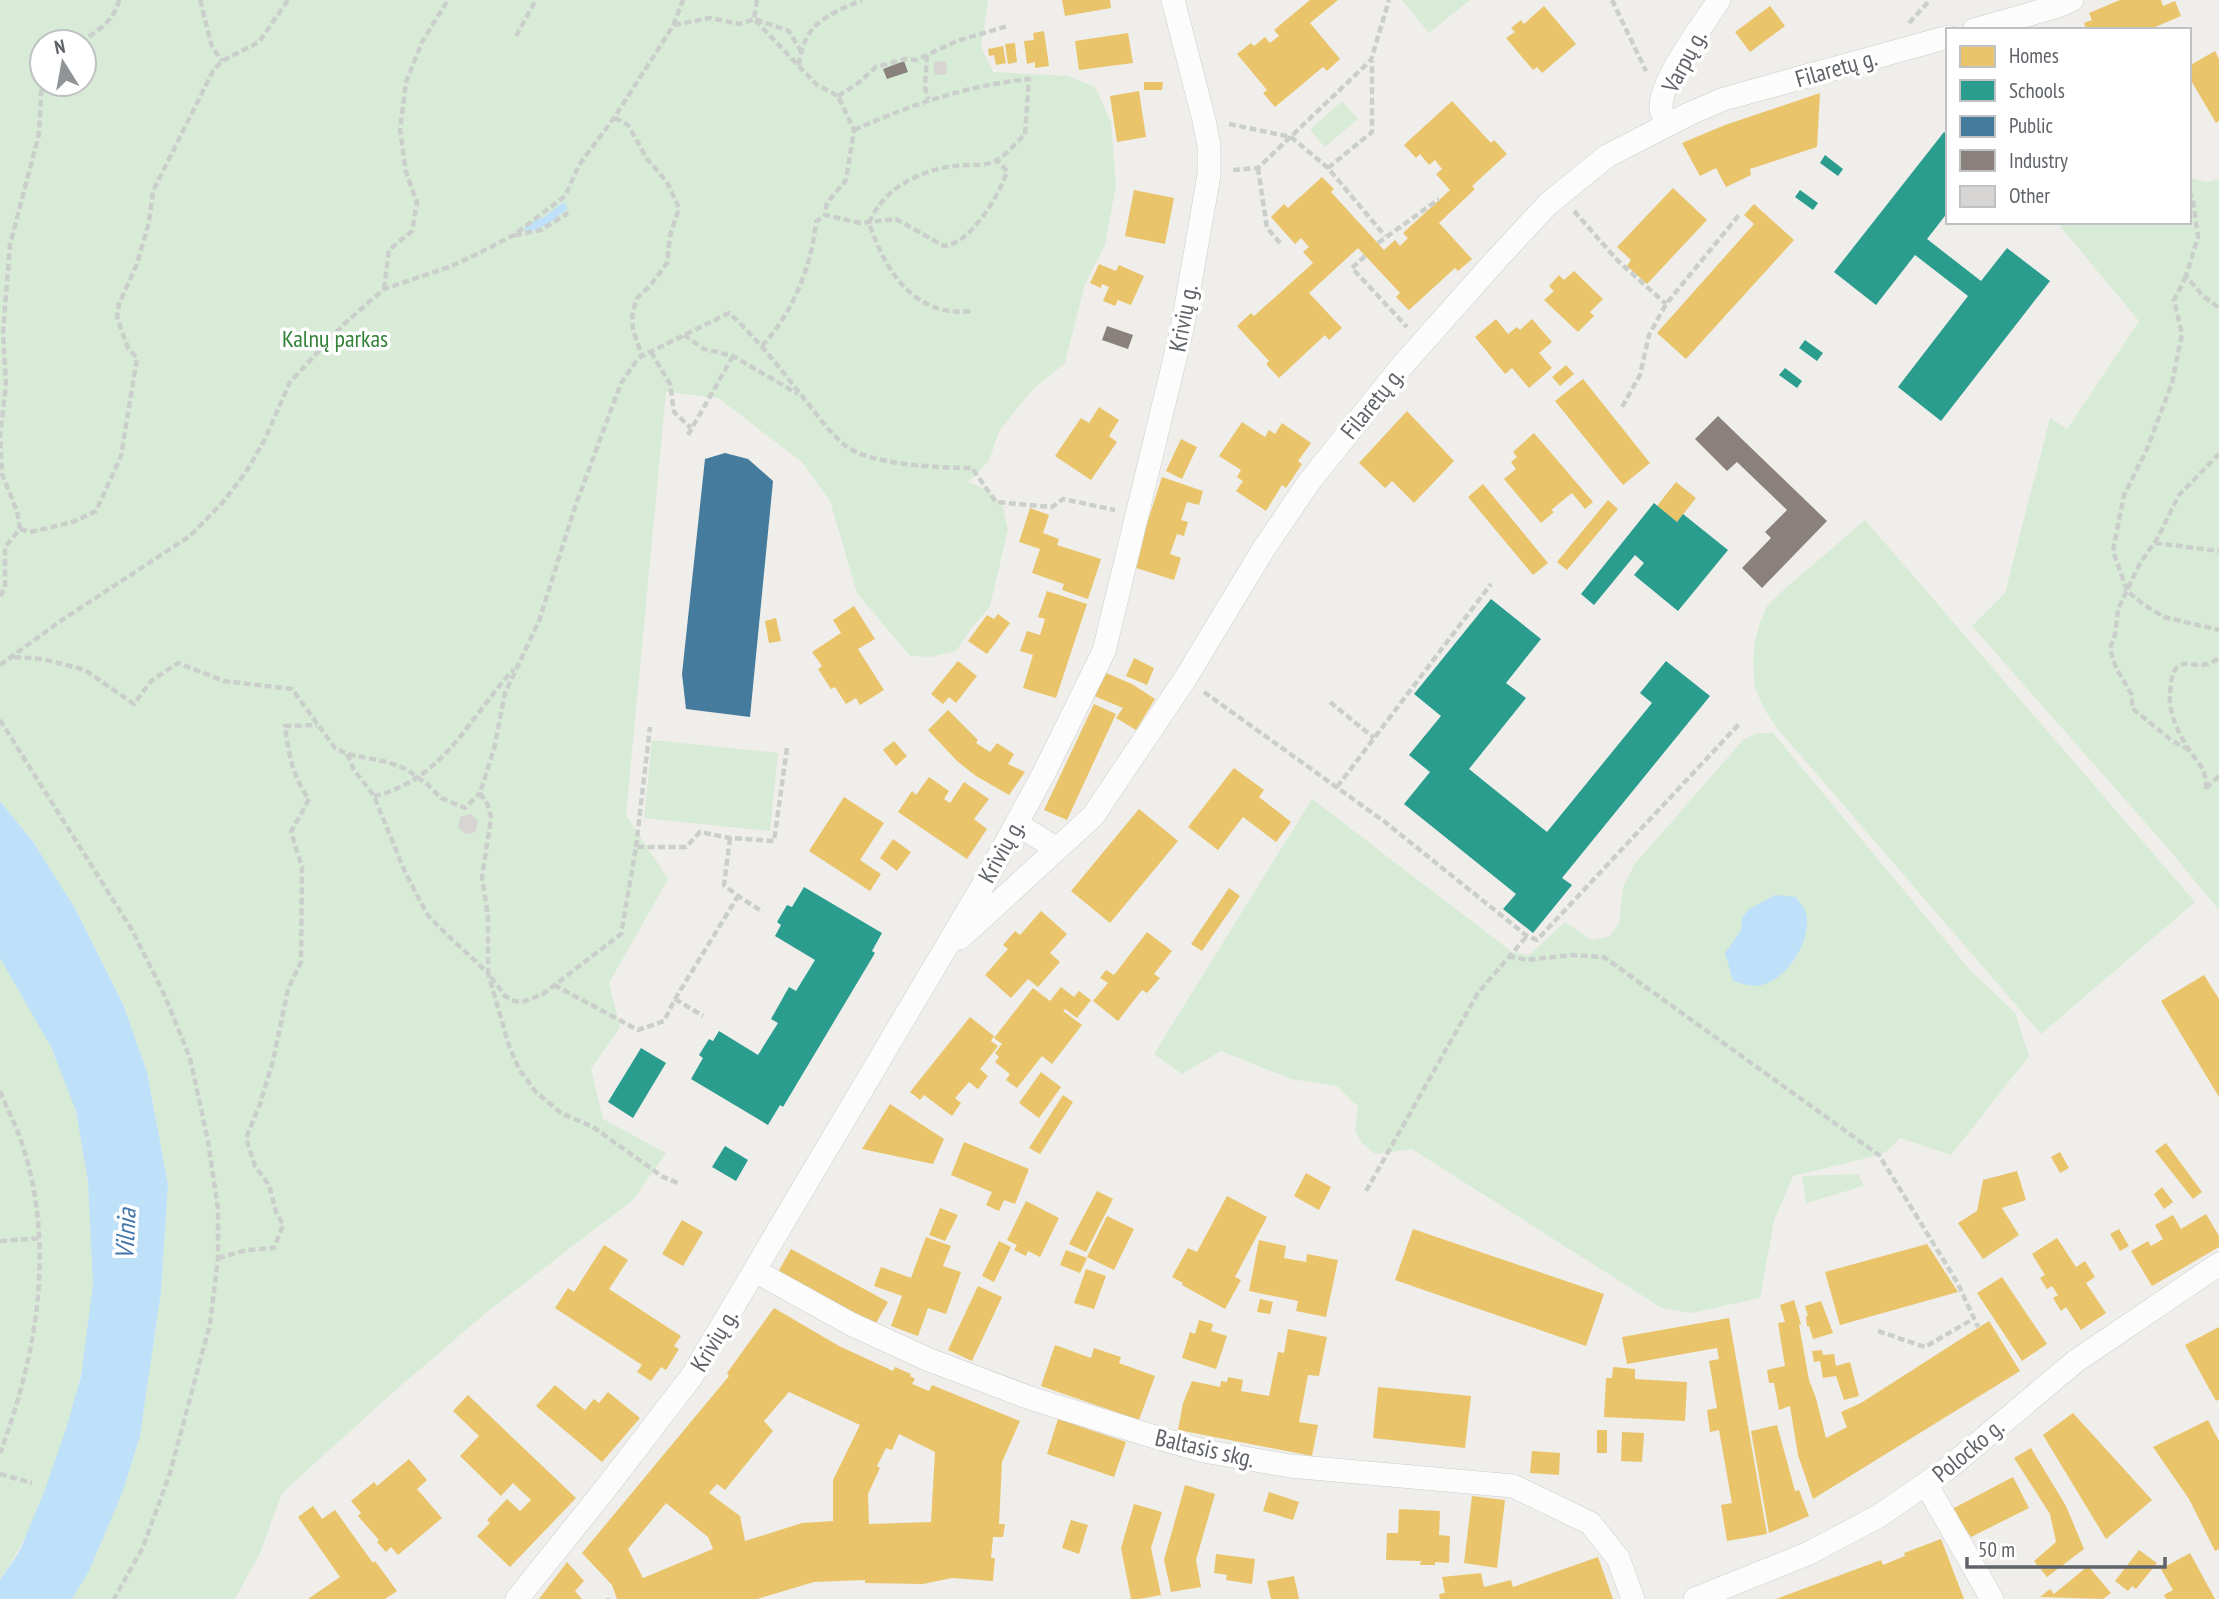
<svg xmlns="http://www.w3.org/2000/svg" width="2219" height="1599" font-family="'PT Sans Narrow',sans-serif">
<rect width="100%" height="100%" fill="#efeeea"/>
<path fill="#d8ebd6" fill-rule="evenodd" d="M0,0H988L981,47L993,72L1068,76L1095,87L1111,122L1116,185L1105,245L1085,284L1065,363L1032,390L999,431L989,461L968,482L987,490L1003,507L1008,529L990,607L973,626L956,651L931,657L910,656L857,593L830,501L802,462L718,398L666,392L626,815L668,879L609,983L620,1027L591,1069L603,1119L666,1153L633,1200L488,1311L390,1395L282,1493L260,1553L235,1599H72L89,1571L123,1491L140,1436L161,1292L168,1184L147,1072L123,1004L76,910L34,843L0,801ZM42,42H84V84H42Z
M1402,0H1470L1429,33Z
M1342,101L1358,119L1325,147L1310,130Z
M2189,178L2207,182L2219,179V910L2166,846L1972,626L2005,593L2050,418L2067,429L2139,321L2060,226L2065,222H2189Z
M1865,520L2195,902L2041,1034L1777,728L1763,707L1755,687L1753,661L1755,641L1760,623L1767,606L1779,594Z
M1758,733H1773L1970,970L2015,1013L2029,1056L1951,1155L1900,1138L1887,1151L1879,1155L1793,1176L1774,1221L1760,1298L1691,1313L1662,1308L1412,1149L1375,1154L1362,1143L1355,1131L1358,1107L1337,1086L1291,1079L1221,1051L1182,1074L1154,1054L1312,799L1512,952L1529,955L1565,922L1592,940L1610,936L1619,923L1623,888L1634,865L1744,739Z
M652,740L778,753L770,831L644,818Z
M0,958C30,1005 59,1055 75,1110C86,1143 88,1180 90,1215C91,1237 94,1261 93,1284C89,1374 51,1505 0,1580Z
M1858,1174L1864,1186L1806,1203L1802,1176Z"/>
<path fill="#bfe0f9" d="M0,801L34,843L76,910L123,1004L147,1072L168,1184L161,1292L140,1436L123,1491L89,1571L72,1599H0V1580L19,1552L44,1492L66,1429L81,1376L93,1284L88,1182L76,1111L51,1047L0,958Z
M1775,895L1796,897C1801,904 1808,912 1807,922C1807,949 1783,984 1755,986C1748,986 1740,983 1733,981L1725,953L1741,930L1742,918L1749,909Z"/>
<path fill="#e9c46a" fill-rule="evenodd" d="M1062,0H1110L1111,8L1065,16Z
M1310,0H1338L1310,23L1340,59L1327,71L1323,67L1275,107L1263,93L1267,90L1237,54L1251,43L1254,46L1265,37L1270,43L1279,36L1274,30Z
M2120,0H2161L2163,6L2175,1L2181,16L2148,30H2086L2084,23L2092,20L2089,13Z
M1544,6L1576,44L1542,73L1537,67L1533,70L1506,38L1515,32L1511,28L1521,20L1524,24Z
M1770,6L1785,26L1750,52L1735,32Z
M1044,31L1049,66L1035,68V62L1027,64L1024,41L1034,40L1033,33Z
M1128,33L1133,63L1079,70L1075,41Z
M1015,43L1017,62L1008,64L1005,44Z
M1003,46L1006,63L996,65L994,55L989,56L988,49Z
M2215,51L2219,59V121L2216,123L2189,77V66Z
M1144,82H1163L1162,90H1144Z
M1139,91L1146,137L1117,142L1110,96Z
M1820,93L1817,147L1750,169L1751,175L1726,187L1716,168L1700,176L1682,143L1725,125Z
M1452,101L1491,143L1494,140L1507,154L1472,186L1475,189L1439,223L1472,259L1458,271L1455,268L1409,310L1396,297L1400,293L1358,248L1309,293L1342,328L1329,340L1325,335L1279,378L1266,364L1269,361L1237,326L1251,313L1254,316L1313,263L1303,252L1309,247L1301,238L1295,244L1271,217L1284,204L1288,208L1322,177L1334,189L1331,192L1384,250L1395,240L1400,246L1408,238L1403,233L1450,190L1436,174L1442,169L1435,160L1429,165L1420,154L1416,158L1404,145Z
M1673,188L1707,220L1647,284L1627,266L1631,260L1617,247Z
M1134,190L1174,198L1165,244L1125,236Z
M1754,204L1794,240L1686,359L1657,333L1754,224L1744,215Z
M1099,264L1116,271L1119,265L1144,276L1131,305L1118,300L1115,306L1103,301L1109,287L1102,284L1101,288L1090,283Z
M1574,271L1603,299L1590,312L1594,316L1578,332L1544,300L1554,291L1549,286L1559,275L1564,280Z
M1496,319L1508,334L1517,327L1520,330L1532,319L1552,342L1539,353L1552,368L1529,388L1512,368L1505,374L1475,337Z
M1566,365L1574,374L1560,386L1552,377Z
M1583,379L1650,463L1623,485L1555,401Z
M1099,407L1119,420L1109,436L1117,442L1091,480L1055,456L1081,418L1089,423Z
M1407,411L1454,461L1414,503L1392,481L1385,488L1359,463Z
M1242,422L1265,437L1269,430L1275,434L1282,423L1311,443L1298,461L1302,464L1286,488L1282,485L1266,511L1236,491L1243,481L1237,477L1241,470L1219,456Z
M1534,433L1593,502L1585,509L1572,493L1551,510L1554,512L1541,523L1504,479L1516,469L1511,462L1517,457L1513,452Z
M1181,439L1197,447L1182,479L1166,471Z
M1162,477L1203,491L1199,505L1187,502L1181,520L1188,522L1184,536L1177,534L1170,554L1181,558L1174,580L1133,567Z
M1676,482L1696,498L1677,522L1657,506Z
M1483,484L1548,563L1533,575L1468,497Z
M1608,500L1618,509L1567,570L1557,562Z
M1030,508L1049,515L1043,533L1059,539L1057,545L1101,559L1088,599L1062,590L1064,584L1032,573L1040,549L1019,542Z
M1047,591L1087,604L1056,698L1023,688L1033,655L1020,651L1027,631L1040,635L1045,619L1038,617Z
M854,606L875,639L858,649L884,690L860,705L856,698L846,704L835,687L831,689L818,669L822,666L812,652L841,633L833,620Z
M998,614L1010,623L987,654L968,641L987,615L994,619Z
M776,618L781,641L769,643L765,621Z
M1134,658L1154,668L1147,685L1126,676Z
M958,661L977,676L956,703L949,697L943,704L931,694Z
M1106,673L1132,684L1155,699L1136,730L1116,718L1123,708L1094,696Z
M1094,704L1116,714L1067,820L1044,810Z
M948,710L978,740L976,743L990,752L997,743L1014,754L1008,764L1025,772L1009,795L976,776L957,761L928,730Z
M894,741L907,756L896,766L883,750Z
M1234,768L1264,790L1259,797L1291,822L1276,842L1243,817L1218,850L1188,827Z
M929,777L949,791L944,799L950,803L964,782L989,799L974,819L987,829L967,859L898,812L912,791L916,795Z
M844,797L884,823L860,860L881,874L870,891L809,851Z
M1139,809L1178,841L1110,923L1071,891Z
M893,839L911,852L897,871L880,858Z
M1229,888L1240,896L1202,951L1191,944Z
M1041,911L1067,934L1050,953L1060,962L1038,987L1028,979L1011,998L985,975L1008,949L1003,945L1015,931L1020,935Z
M1147,932L1172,951L1154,974L1160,978L1147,993L1142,990L1118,1021L1093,1001L1108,983L1100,978L1106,970L1114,975Z
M2204,975L2219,999V1097L2161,1001Z
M1061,987L1074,997L1079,991L1091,1000L1077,1018L1065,1009L1063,1011L1082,1025L1052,1064L1042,1056L1017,1088L1006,1080L1010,1074L995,1062L999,1057L995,1053L1002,1044L994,1038L1033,988L1050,1001Z
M970,1017L994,1036L991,1041L998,1046L980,1069L988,1076L978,1089L969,1082L955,1098L961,1103L952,1116L924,1095L920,1100L910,1092Z
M1041,1072L1061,1087L1039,1118L1019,1103Z
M1063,1095L1073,1102L1040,1154L1029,1148Z
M890,1104L944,1139L933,1164L862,1149Z
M964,1142L1029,1169L1015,1204L1004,1200L999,1211L986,1205L992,1192L951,1175Z
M2166,1143L2202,1192L2193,1199L2155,1151Z
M2060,1152L2069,1168L2060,1173L2051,1157Z
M2017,1171L2026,1200L2002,1208L2019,1235L1983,1259L1958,1223L1977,1211L1983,1180Z
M1306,1173L1331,1187L1319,1210L1294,1196Z
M2162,1187L2173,1202L2164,1209L2154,1194Z
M1097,1191L1113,1199L1086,1252L1069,1244Z
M1227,1196L1267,1217L1235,1277L1241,1280L1225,1309L1182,1285L1183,1283L1172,1277L1188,1248L1197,1252Z
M1026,1201L1059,1218L1040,1257L1028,1251L1026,1256L1014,1250L1017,1245L1007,1240Z
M940,1208L958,1215L945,1241L929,1235Z
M2206,1214L2219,1236V1247L2152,1286L2131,1251L2148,1241L2151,1246L2163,1239L2155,1225L2173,1215L2181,1229Z
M1107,1216L1134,1229L1114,1270L1087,1257Z
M682,1220L703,1232L683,1266L662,1254Z
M1413,1229L1604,1294L1586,1346L1395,1280Z
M2119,1229L2129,1246L2120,1251L2110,1234Z
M926,1237L951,1246L943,1266L961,1272L946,1314L928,1308L918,1336L891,1326L902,1296L874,1286L881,1267L911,1278Z
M2057,1238L2076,1267L2085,1261L2095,1277L2086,1283L2106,1313L2081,1330L2066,1307L2061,1311L2053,1298L2058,1295L2052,1286L2047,1289L2040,1278L2045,1275L2032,1254Z
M1259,1240L1286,1246L1284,1258L1306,1262L1307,1254L1338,1260L1326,1317L1296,1311L1298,1301L1249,1291Z
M999,1241L1011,1247L994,1282L982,1276Z
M1927,1244L1958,1292L1840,1325L1825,1272Z
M604,1245L628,1260L609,1289L681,1336L674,1346L679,1349L666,1370L661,1367L651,1381L637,1372L642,1365L555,1308L568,1288L574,1292Z
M791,1249L888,1302L875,1325L778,1272Z
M1066,1250L1087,1258L1080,1273L1060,1265Z
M1086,1269L1106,1276L1094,1309L1074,1303Z
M2002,1277L2047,1344L2022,1361L1977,1293Z
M978,1286L1002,1297L972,1361L948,1350Z
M1260,1299L1273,1302L1270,1314L1257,1312Z
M1794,1300L1801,1324L1799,1325L1809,1380L1816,1398L1826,1438L1847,1427L1841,1412L1861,1403L1989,1321L2020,1371L1813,1499L1798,1455L1790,1406L1779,1410L1774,1383H1769L1767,1370L1785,1366L1778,1323L1785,1322L1780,1305Z
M1821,1301L1833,1333L1813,1339L1809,1326H1807L1806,1316H1808L1805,1306Z
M774,1308L839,1346L893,1371L895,1367L911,1374L910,1376L915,1379L912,1384L929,1391L932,1385L1020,1421L1002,1462L999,1524H1005L1003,1537H993L991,1558H995L993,1581L952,1578L923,1584L865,1583V1580L814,1582L757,1599H617L612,1585L582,1553L729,1376L727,1373ZM789,1392L860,1425L833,1480V1521L802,1523L745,1541L740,1516L709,1493L717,1484L725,1490L773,1431L764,1421ZM899,1434L935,1452L931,1522L869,1524L868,1494L880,1468L877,1466L886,1448L892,1450ZM666,1503L708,1537L713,1549L643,1578L628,1549Z
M1729,1318L1767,1534L1727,1541L1721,1505L1732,1503L1719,1430L1710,1432L1707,1410L1717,1408L1709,1361L1719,1359L1717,1348L1627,1364L1622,1337Z
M1199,1320L1213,1324L1211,1331L1227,1336L1216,1369L1182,1358L1190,1332L1195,1334Z
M2219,1327V1399L2216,1401L2185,1345Z
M1288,1329L1327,1337L1319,1376L1308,1375L1299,1422L1318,1425L1312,1456L1178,1430L1183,1403L1192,1381L1220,1387L1221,1381L1227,1382L1228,1377L1243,1380L1241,1391L1269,1396L1278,1352L1284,1353Z
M1055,1345L1091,1358L1094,1348L1121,1357L1119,1363L1155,1376L1139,1420L1041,1386Z
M1822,1350L1823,1355L1834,1354L1836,1366L1850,1362L1859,1396L1844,1400L1836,1376L1823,1378L1820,1361L1814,1362L1812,1351Z
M1613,1367L1635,1369V1379L1687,1382L1685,1421L1604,1417L1606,1378H1612Z
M555,1385L585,1410L594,1399L599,1403L608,1392L640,1418L602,1462L536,1406Z
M1378,1387L1471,1396L1465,1448L1373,1438Z
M468,1395L576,1498L510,1567L477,1536L490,1523L487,1520L507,1499L520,1511L531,1500L513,1483L501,1496L460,1456L479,1436L453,1411Z
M2073,1413L2152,1500L2106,1539L2043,1435Z
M1058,1419L1126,1442L1114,1477L1047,1454Z
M2208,1420L2219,1441V1549L2215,1551L2189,1499L2153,1447Z
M1777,1425L1795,1491L1799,1490L1809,1516L1769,1533L1751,1431Z
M1597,1430H1607V1453H1597Z
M1622,1432L1644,1433L1642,1462L1621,1461Z
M2031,1448L2066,1506L2084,1549L2047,1577L2034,1561L2056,1542L2050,1514L2014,1458Z
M1532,1451L1560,1453L1559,1475L1530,1473Z
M409,1459L427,1480L417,1489L442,1518L398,1555L391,1547L386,1552L377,1542L379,1540L358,1516L361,1513L351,1501L374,1482L377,1486Z
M2013,1477L2029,1508L1971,1537L1952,1509Z
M1185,1485L1215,1494L1196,1560L1201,1587L1171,1592L1164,1560Z
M1269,1492L1299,1502L1293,1520L1263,1511Z
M1472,1496L1505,1500L1497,1568L1464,1563Z
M1134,1504L1162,1512L1151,1548L1161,1595L1139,1599H1131L1121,1548Z
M313,1506L322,1519L335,1510L373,1563L375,1561L397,1591L385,1599H308L340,1577L298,1517Z
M1399,1509L1440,1511L1439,1535L1450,1536L1449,1563L1435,1562V1565H1420L1421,1561L1386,1560L1387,1533H1398Z
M1071,1520L1088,1525L1079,1554L1062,1548Z
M1941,1539L1964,1599H1776L1881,1560L1883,1565L1905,1556L1904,1553Z
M2139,1550L2157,1563L2136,1589L2132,1586L2128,1591L2115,1581Z
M2190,1553L2215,1599H2166L2164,1595L2173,1590L2161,1569Z
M1216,1554L1255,1559L1252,1584L1226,1580L1227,1575L1214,1573Z
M1598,1557L1613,1599H1440L1439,1594L1445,1593L1442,1577L1481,1573L1484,1587L1511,1580L1513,1587Z
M567,1562L584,1581L575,1591L582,1599H539Z
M2088,1566L2111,1593L2103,1599L2040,1597L2050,1589L2054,1594Z
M1294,1576L1299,1599H1271L1267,1581Z"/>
<path fill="#2a9d8f" d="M1944,132L1948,135V212L1927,239L1981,281L2007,248L2050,281L1941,421L1898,387L1968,296L1915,255L1876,305L1834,272Z
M1825,155L1843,169L1838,176L1820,163Z
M1800,190L1818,203L1813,210L1795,197Z
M1805,340L1823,353L1817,361L1799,348Z
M1785,368L1802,381L1797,388L1779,375Z
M1654,503L1677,522L1683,514L1728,550L1678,611L1634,575L1644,563L1635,555L1594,605L1581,594Z
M1491,599L1541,639L1506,683L1526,698L1469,769L1547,832L1652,703L1640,693L1666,661L1710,696L1562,878L1572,885L1533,933L1503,909L1516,894L1404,804L1430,772L1409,755L1441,716L1414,694Z
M804,887L882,933L872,951L875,953L783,1107L780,1105L768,1125L691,1079L703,1058L699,1055L709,1039L713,1041L719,1031L758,1055L778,1023L771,1019L789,987L796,991L815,960L775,936L781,925L777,922L787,905L792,907Z
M641,1048L666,1063L633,1118L608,1102Z
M725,1146L748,1160L736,1181L712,1167Z"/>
<path fill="#457b9d" d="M725,453L748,459L773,481L750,717L686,709L682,674L705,459Z"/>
<path fill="#8a817c" d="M904,61L908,72L887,79L883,69Z
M1107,326L1133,335L1128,349L1102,340Z
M1718,416L1827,521L1762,588L1742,568L1771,538L1765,532L1787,510L1737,462L1727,471L1695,439Z"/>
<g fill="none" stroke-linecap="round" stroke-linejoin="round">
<path stroke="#bfe0f9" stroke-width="8" d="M529,228L547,220L563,207"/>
</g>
<path fill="#d6d5d3" d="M946,61L947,74L935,75L933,62Z
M471,814L478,821L476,832L465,834L458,827L460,817Z"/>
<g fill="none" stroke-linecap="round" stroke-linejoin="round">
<g stroke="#cbcccc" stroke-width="24">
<path id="street" d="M1974,30L2058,6L2072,0
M1667,124C1665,120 1662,114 1661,109C1659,81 1704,24 1719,0
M1017,824L1057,849
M960,938L1093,816L1185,679L1263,550L1309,482L1401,367L1495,261L1548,204L1607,156L1691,113L1724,99L1948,37
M755,1271L851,1324L927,1359L1030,1398L1155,1437L1204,1451L1290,1466L1513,1486L1590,1523L1618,1558L1633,1599
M1926,1484L1992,1599
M517,1599L606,1488L692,1376L983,885L1044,773L1104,651L1182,329L1209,175V146L1204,120L1173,0
M1695,1599L1807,1554L1879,1516L1947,1469L2076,1361L2219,1264"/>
</g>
<path stroke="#cacfcc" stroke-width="4.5" stroke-dasharray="7 3.5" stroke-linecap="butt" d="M200,0L212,47L222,61
M757,0L754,19L816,84L838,96L854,130L846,180L827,203L825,215
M1612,0L1646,71
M1909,23L1930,0
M674,25L710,18L740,24L754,19L789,31L801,51
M516,36L536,0
M80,42C97,32 115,20 119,0
M927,55L925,87L928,99
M799,65C804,23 827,15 862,0
M838,96L857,84L876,67L905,59L916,60L957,41L1007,26
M615,118L628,125L647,159L667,182L679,208L670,236L667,263L650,286L637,298L632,315L633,330L642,356
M1229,124L1291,137L1328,168L1385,236
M854,130C913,104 965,86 1029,79L1025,134C1017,142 1007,154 997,160C986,167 968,164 955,166C919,170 883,189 869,223C886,272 914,318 973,311
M1258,168L1267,228L1280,243
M1328,168L1372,132V61
M1233,170L1258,168L1371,60L1389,0
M2189,191L2193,200L2198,237L2186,276L2202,295L2219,308
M1574,211L1618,261L1666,304
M515,235L541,230L568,213
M1378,243L1439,199
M1365,256L1352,268L1407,327
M2186,276L2174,300L2182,334L2172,383L2147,449L2124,495L2113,551L2127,591L2143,604L2164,617L2219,630
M384,289L389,250L412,231L417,203L406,172L400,130L406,82L422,42L448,0
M684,335L704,349L733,356L798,394
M762,346C793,312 811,268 816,222L825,215L860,223L896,219L944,246C970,244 1000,195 1007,171L997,160
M651,352L670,384L674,412L691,428
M1622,407L1640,375L1649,335L1666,304L1739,215
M688,435L733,356
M20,529L30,532L73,522L96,511L121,456L137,358L128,348L117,317L119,304L137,264L149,222L153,191L213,71L222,61L259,42L288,0
M2155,543L2219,551
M0,596L5,588V547L20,529L17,511L2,474L0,436L6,385L3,333L10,245L39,134L42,80
M14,657L43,659L85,670L134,704L151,681L178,663L224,681L292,689L335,748L347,754L387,762L406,769L428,785L441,798L465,808L480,793
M0,665L59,622L190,536L223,502L246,472L264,441L290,382L344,324L384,289L449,267L471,257L514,235L565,196L579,165L614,118L673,26L683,0
M1204,692L1385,822L1527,936L1537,940L1740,723
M1330,702L1374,738
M0,720L132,930L164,994L190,1058L208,1141L218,1209V1258L210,1324L170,1473L143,1547L114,1599
M787,748L774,841L730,838L700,832L686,847H636L621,934L543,994L522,1002L514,1001L505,996L488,973V917L482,877L491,818L488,805L480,793L494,749L505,693L539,621L575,507L621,383L637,360L642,356L729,313C760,341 784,374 810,406C821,420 832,435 846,446C870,465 941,468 972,468L996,502L1052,507L1063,499L1115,510
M2189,750L2171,740L2132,708V695L2116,668L2110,649L2115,635L2118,609L2140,563L2157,539L2179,495L2219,454
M347,754L354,770L374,796L405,872L427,914L439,927L488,973L509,1046L519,1069L535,1091L561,1113L593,1127L663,1177L678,1183
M1337,787L1491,584
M2206,788L2219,776
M2206,789C2207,771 2200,765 2190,751C2177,732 2166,708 2171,685C2172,678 2172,670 2179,666C2188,659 2200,672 2219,658
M374,796C383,794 392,791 400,787C451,764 477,708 514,669
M730,838L724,885L738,896L763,912
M636,847L650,727
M1508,956L1527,960L1571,955L1604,957L1879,1155L1957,1282L1978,1327
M554,985L638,1030L664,1021L675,999L738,896
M675,999L703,1016
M0,1091C6,1106 13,1120 19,1135C57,1240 38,1352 0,1453
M1366,1191L1478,993L1527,936
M0,1241L40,1238
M218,1258L247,1250L274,1248L283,1225L276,1212L269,1185L255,1166L246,1138L260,1104L273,1061L288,989L301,962L302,867L291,832L309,799C293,778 288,752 285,726L317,725
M1878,1331L1925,1347L1973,1319
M0,1474L32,1483
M608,1598V1599"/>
<use href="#street" stroke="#fdfcfc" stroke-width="23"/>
</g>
<g text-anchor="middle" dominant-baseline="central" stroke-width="7" stroke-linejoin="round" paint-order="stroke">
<g font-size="24" fill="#5f6368" stroke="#fff">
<text transform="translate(1684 61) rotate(-62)">Varpų g.</text>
<text transform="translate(1836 68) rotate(-16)">Filaretų g.</text>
<text transform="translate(1183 318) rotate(-79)">Krivių g.</text>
<text transform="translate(1372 403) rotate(-51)">Filaretų g.</text>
<text transform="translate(1001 851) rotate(-61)">Krivių g.</text>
<text transform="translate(714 1340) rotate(-59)">Krivių g.</text>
<text transform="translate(1205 1448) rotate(13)">Baltasis skg.</text>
<text transform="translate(1968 1450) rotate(-40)">Polocko g.</text>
</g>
<g font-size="24" fill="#348238" stroke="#fff">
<text x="335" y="338">Kalnų parkas</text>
</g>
<g font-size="26" font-style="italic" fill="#4174aa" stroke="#fff">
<text transform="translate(125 1234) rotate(-87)">Vilnia</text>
</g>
</g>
<rect x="1946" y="28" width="245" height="196" fill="#ffffff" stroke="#bfc1c3" stroke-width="2"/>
<rect x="1960" y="46" width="35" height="21" fill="#e9c46a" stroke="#bfc1c3" stroke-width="2"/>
<text x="2009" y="63" font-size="21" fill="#5f6368">Homes</text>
<rect x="1960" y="80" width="35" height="21" fill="#2a9d8f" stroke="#bfc1c3" stroke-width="2"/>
<text x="2009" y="98" font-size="21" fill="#5f6368">Schools</text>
<rect x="1960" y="116" width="35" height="21" fill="#457b9d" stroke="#bfc1c3" stroke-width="2"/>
<text x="2009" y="133" font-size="21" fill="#5f6368">Public</text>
<rect x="1960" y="150" width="35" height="21" fill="#8a817c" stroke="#bfc1c3" stroke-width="2"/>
<text x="2009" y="168" font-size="21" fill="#5f6368">Industry</text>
<rect x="1960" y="186" width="35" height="21" fill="#d6d5d3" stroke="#bfc1c3" stroke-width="2"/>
<text x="2009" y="203" font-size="21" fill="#5f6368">Other</text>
<g transform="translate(63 63) rotate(349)"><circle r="33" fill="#ffffff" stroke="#bfc1c3" stroke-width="2"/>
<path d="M0-5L12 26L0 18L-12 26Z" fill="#919496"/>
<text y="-10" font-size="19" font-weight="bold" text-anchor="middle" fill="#5f6368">N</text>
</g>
<path d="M1967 1557v10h198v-10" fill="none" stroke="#5f6368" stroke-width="3.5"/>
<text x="1978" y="1557" font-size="21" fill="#5f6368" stroke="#ffffff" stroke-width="5" paint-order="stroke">50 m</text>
</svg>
